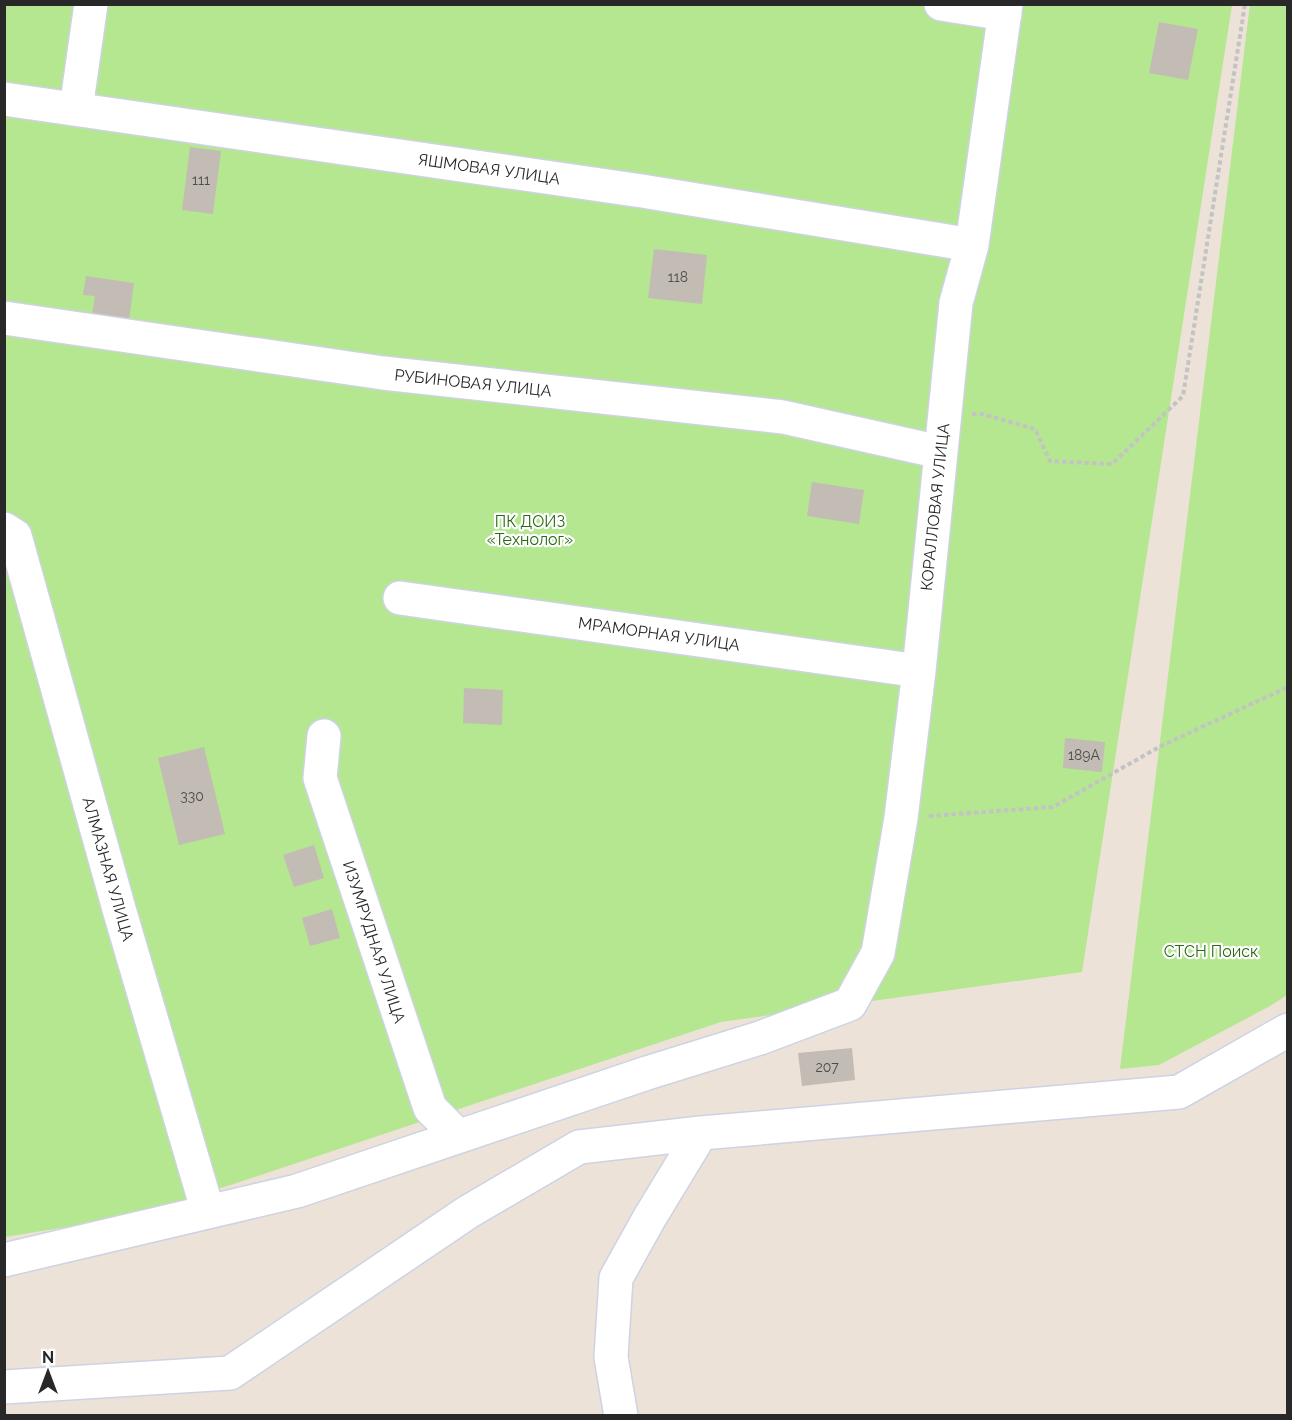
<svg xmlns="http://www.w3.org/2000/svg" width="1292" height="1420" font-family="Raleway,sans-serif">
<rect width="100%" height="100%" fill="#ece2d8"/>
<path fill="#b4e790" d="M1250,4L1288,5L1287,995L1270,1006L1159,1065L1120,1069Z
M5,5H1232L1082,972L721,1022L140,1215L5,1237Z"/>
<path fill="#c3bcb5" d="M1159,22L1198,29L1188,80L1149,73Z
M190,147L221,151L213,214L182,210Z
M654,249L707,255L702,304L648,298Z
M86,276L134,283L129,320L92,315L95,296L83,295Z
M812,482L864,490L859,524L807,516Z
M464,688L503,690L502,725L463,723Z
M1065,738L1105,742L1102,772L1063,768Z
M204,747L225,834L179,845L158,758Z
M314,845L324,878L294,887L283,855Z
M332,909L340,938L310,946L302,918Z
M852,1048L855,1080L802,1086L798,1053Z"/>
<g fill="none" stroke-linecap="round" stroke-linejoin="round">
<g stroke="#ced3e3" stroke-width="36">
<path id="minor" d="M941,4L1005,14
M4,99L642,191L972,245
M76,109L91,4
M4,318L383,373L783,417L940,452
M4,529L15,536L119,909L208,1212
M400,598L919,671
M324,736L320,778L430,1108L458,1136
M4,1260L297,1191L647,1073L760,1038L850,1004L878,953L901,818L919,671L956,303L972,245L1006,4
M4,1387L230,1373L468,1212L579,1147L701,1133L1179,1092L1288,1030
M621,1416L611,1357L616,1278L650,1217L701,1133"/>
</g>
<path stroke="#c3c3c3" stroke-width="4" stroke-dasharray="4.5 3" stroke-linecap="butt" d="M972,414H982L1035,429L1050,461L1112,464L1183,396L1245,4
M929,816L1053,807L1161,746L1288,687"/>
<use href="#minor" stroke="#fff" stroke-width="33"/>
</g>
<g text-anchor="middle" dominant-baseline="central" stroke-width="4.5" stroke-linejoin="round" paint-order="stroke">
<g font-size="14" fill="#4f4d4b">
<text x="201" y="180">111</text>
<text x="678" y="277">118</text>
<text x="1084" y="755">189А</text>
<text x="192" y="796">330</text>
<text x="827" y="1067">207</text>
</g>
<g font-size="16" fill="#282828" stroke="#fff">
<text transform="translate(489 169) rotate(8)">ЯШМОВАЯ УЛИЦА</text>
<text transform="translate(473 383) rotate(6)">РУБИНОВАЯ УЛИЦА</text>
<text transform="translate(935 507) rotate(-84)">КОРАЛЛОВАЯ УЛИЦА</text>
<text transform="translate(659 634) rotate(8)">МРАМОРНАЯ УЛИЦА</text>
<text transform="translate(108 869) rotate(74)">АЛМАЗНАЯ УЛИЦА</text>
<text transform="translate(374 942) rotate(72)">ИЗУМРУДНАЯ УЛИЦА</text>
</g>
<g font-size="16" fill="#2c6914" stroke="#fff">
<text x="530" y="521">ПК ДОИЗ<tspan x="530" dy="18">«Технолог»</tspan></text>
<text x="1211" y="951">СТСН Поиск</text>
</g>
</g>
<rect width="1292" height="1420" fill="none" stroke="#282828" stroke-width="12"/>
<g transform="translate(48 1372)" stroke="#ffffff" stroke-width="4.5" paint-order="stroke">
<path d="M0-4.5L10 22L0 15L-10 22Z" fill="#282828"/>
<text y="-9" font-size="16" font-weight="bold" text-anchor="middle" fill="#282828">N</text>
</g>
</svg>
